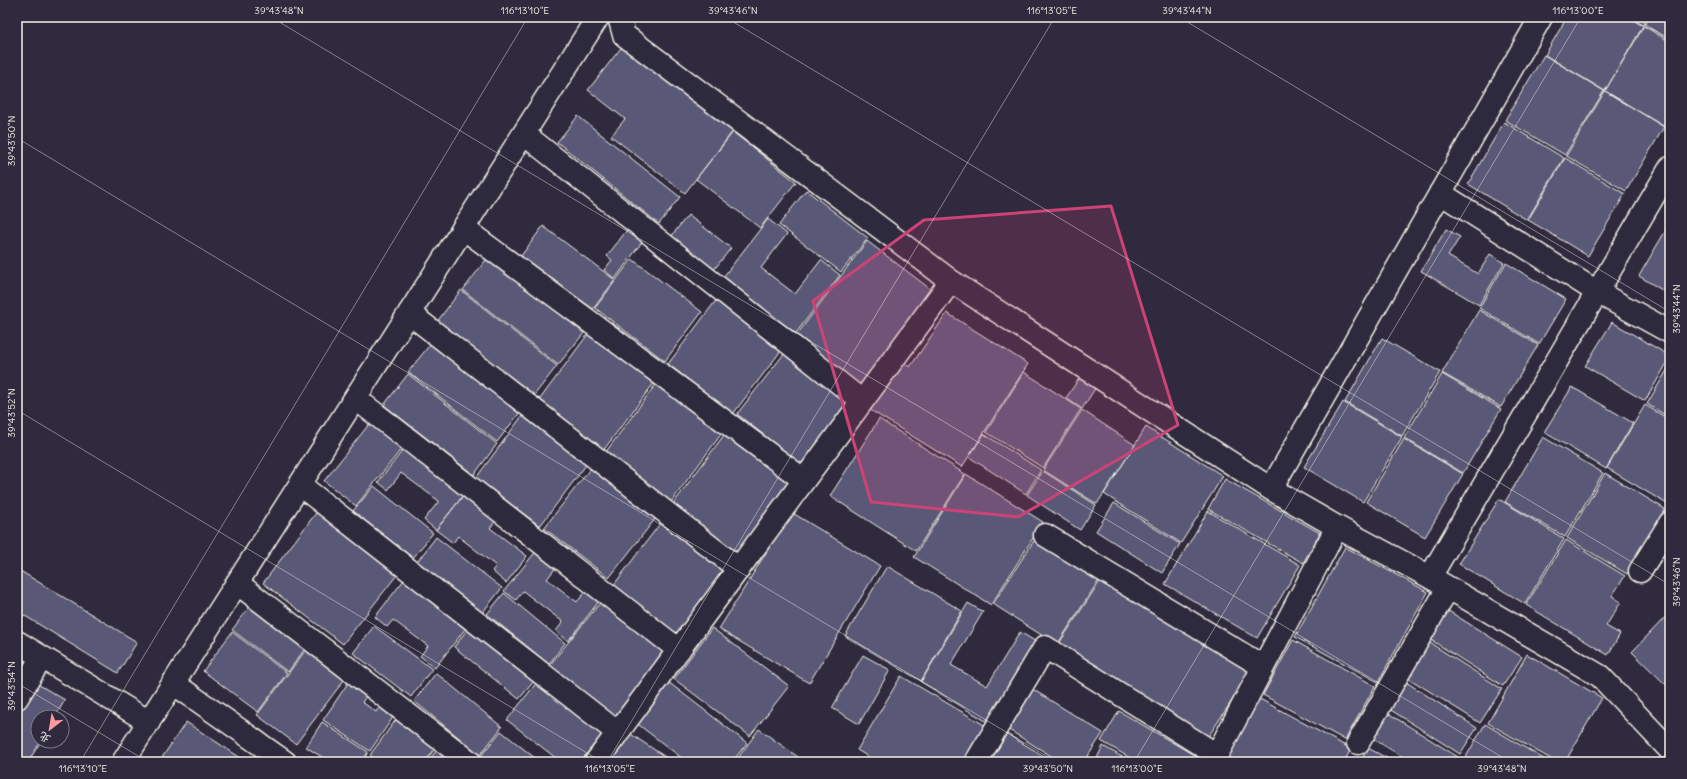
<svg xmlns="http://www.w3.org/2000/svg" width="1687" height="779" font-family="Delius,'LXGW WenKai TC',sans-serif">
<rect width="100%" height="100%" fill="#2f2a3d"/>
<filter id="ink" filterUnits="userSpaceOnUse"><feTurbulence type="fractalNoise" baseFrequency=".025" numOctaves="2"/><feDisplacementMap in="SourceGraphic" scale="8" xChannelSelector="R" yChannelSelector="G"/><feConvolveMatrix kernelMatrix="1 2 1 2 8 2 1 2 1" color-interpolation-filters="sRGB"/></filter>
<g filter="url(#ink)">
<path fill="#5a5977" stroke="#f4f1e8" d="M1567,17H1628L1643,26L1605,91L1545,55Z
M1630,17H1648L1643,25Z
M1649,17H1670V40L1644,25Z
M1644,26L1670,42V118L1665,127L1605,91Z
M624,44L733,131L685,193L611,136L625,119L588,90Z
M1544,55L1604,91L1565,155L1505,120Z
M1605,91L1664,127L1626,191L1566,156Z
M578,116L680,197L659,224L557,142Z
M1504,122L1564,158L1527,220L1468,184Z
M733,132L796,182L760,228L696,179Z
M1565,158L1625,194L1588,256L1528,220Z
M806,190L868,238L841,272L779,225Z
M688,215L731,248L709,276L666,243Z
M768,219L787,234L761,268L795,294L821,260L840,275L793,337L720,281Z
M1670,223V295L1639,276Z
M543,226L615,280L593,309L521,256Z
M1446,229L1460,237L1448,256L1478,274L1490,254L1504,263L1479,305L1421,271Z
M627,230L642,242L615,279L604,270L612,260L607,256Z
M867,241L933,291L860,389L793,340Z
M488,257L584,333L558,365L463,290Z
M632,259L702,312L665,361L595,308Z
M1506,263L1566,299L1539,344L1479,308Z
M461,290L557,366L532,398L436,323Z
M717,299L783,348L733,414L668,364Z
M1479,310L1538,345L1501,407L1442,373Z
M947,313L1028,364L962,467L867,408L904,363L910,367Z
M1612,322L1670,356V358L1645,401L1585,366Z
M588,334L654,383L602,452L537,403Z
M1382,338L1440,372L1402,436L1345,402Z
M432,342L521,411L497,442L408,372Z
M787,350L856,404L806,468L737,414Z
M1670,365V418L1647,404Z
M1024,372L1081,409L1043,468L986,432Z
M408,374L497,444L474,475L384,405Z
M1442,374L1501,409L1463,473L1404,438Z
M1080,377L1096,387L1082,409L1066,398Z
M656,384L722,433L671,502L605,453Z
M1572,387L1633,423L1606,469L1544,432Z
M1343,402L1402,437L1363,502L1304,467Z
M1645,405L1670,420V498L1667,504L1607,468Z
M1082,410L1135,445L1097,504L1043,470Z
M525,412L589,461L540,526L476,478Z
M374,418L406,443L356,506L324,481Z
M879,419L965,474L916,551L830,496Z
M1146,427L1223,476L1181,543L1104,494Z
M984,434L1041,470L1026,494L969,457Z
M724,435L790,483L738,553L673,504Z
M1543,437L1603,473L1565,537L1505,502Z
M1404,439L1463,474L1425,537L1366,502Z
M406,446L466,492L436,530L424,520L439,501L401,473L388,490L378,482Z
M594,464L659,514L609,578L544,528Z
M1043,471L1096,505L1080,530L1027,495Z
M1605,473L1665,509L1627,574L1567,538Z
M966,474L1043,522L991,605L914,557Z
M1225,479L1320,533L1303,563L1208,509Z
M374,486L433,533L413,558L353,511Z
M466,492L498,518L490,528L527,556L506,583L492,571L496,566L458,536L453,543L436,530Z
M1499,499L1564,539L1525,604L1459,564Z
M1114,503L1180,544L1162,573L1096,531Z
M319,509L400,571L343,644L263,583Z
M1208,511L1300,565L1257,638L1165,584Z
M791,512L880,566L809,683L719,629Z
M662,521L728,571L678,636L613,586Z
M1037,536L1101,577L1057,645L993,604Z
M436,537L502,588L482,613L417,562Z
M1566,540L1625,576L1612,596L1621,602L1606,626L1620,634L1608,655L1526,605Z
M1345,547L1428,592L1378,682L1295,637Z
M537,550L557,566L547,579L577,602L587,590L600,600L568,641L556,631L563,622L523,591L516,600L504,591Z
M887,566L962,611L921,681L845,636Z
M17,569L137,642L118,673L17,611Z
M1106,572L1254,667L1206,740L1058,645Z
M407,576L469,624L435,668L420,656L428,646L393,620L387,627L375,617Z
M504,593L565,643L549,664L487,614Z
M604,598L668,649L613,718L549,666Z
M968,603L983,612L951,665L987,686L1020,632L1038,643L989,723L921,682Z
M251,605L307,646L288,672L232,630Z
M1447,610L1522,657L1503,686L1428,638Z
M1670,612V679L1665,684L1632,652Z
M374,626L432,669L411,697L353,653Z
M470,626L536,679L519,699L454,647Z
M712,628L789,686L750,736L674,679Z
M232,632L287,673L258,712L203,671Z
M1293,640L1375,686L1345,740L1263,695Z
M1427,641L1502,689L1480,723L1405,676Z
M308,647L347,676L296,744L257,715Z
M17,654L26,660L17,675Z
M1527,654L1602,698L1565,762H1556L1488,723Z
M863,655L890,670L859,724L832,708Z
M436,673L502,727L480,755L414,701Z
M901,676L986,726L965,762H877L857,750Z
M352,677L371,690L362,702L376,712L384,700L398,710L370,751L323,720Z
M663,678L747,743L732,762H687L631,719Z
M1403,680L1477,728L1460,754L1386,707Z
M538,681L603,733L580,762H561L507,720Z
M34,682L65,700L55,717H38V741H41L28,762H17V710Z
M1029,687L1103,733L1084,762H1061L1004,727Z
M1258,698L1351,749L1344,762H1223Z
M1383,710L1458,757L1455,762H1411L1367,735Z
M1119,711L1204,761L1203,762H1137L1101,741Z
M400,714L439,743L425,762H379L370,755Z
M186,722L247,762H159Z
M322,722L368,752L362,762H330L306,747Z
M1485,724L1549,762H1463Z
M759,729L805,762H735Z
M501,731L540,762H486L480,757Z
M626,731L673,762H606Z
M1007,734L1054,762H990Z
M1103,746L1131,762H1095Z
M439,747L460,762H428Z
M1368,748L1394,762H1360Z"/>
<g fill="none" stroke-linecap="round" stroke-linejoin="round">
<g stroke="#f4f1e8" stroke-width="25">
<path id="minor" d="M619,17L624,35L951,281L1271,489L1337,527L1430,577L1600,676L1670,750
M524,134L862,401
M1440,193L1597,292L1670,332
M463,228L804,480
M409,313L739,569
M355,398L679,650
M300,485L618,733
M1271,489L1541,17
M1045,535L1262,666
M1640,571L1670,523
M1430,577L1670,168
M237,583L470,762
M17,642L149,722
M173,683L285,762
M17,698L42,657
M1358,743L1448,588
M123,762L598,17
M596,762L951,281
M976,762L1045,647L1217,755
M1213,762L1337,527"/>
</g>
<use href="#minor" stroke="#2f2a3d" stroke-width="22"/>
</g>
</g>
<path fill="#cc4377" fill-opacity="0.2" stroke="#cc4377" stroke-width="3" stroke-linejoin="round" d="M1111,206L1178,425L1018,517L871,502L813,301L924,220Z"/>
<path fill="none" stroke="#f4f1e8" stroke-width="1" stroke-opacity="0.45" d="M271,17L1510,762M725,17L1670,585M1179,17L1670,312M1633,17L1670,39M17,138L1056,762M17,410L602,762M17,683L148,762M80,762L528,17M607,762L1055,17M1134,762L1581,17M1660,762L1670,746"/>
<rect width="1687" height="779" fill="none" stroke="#2f2a3d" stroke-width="44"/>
<g transform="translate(50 729) rotate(211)"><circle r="19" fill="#2f2a3d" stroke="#7e7a81"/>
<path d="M0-3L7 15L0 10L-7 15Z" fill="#ff9aa2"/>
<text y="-6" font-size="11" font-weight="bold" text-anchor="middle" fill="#f4f1e8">北</text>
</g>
<rect x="22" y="22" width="1643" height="735" fill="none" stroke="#f4f1e8" stroke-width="1.5"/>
<g font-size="10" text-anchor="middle" fill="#f4f1e8">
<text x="279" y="14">39°43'48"N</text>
<text x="525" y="14">116°13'10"E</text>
<text x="733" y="14">39°43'46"N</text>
<text x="1052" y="14">116°13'05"E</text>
<text x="1187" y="14">39°43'44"N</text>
<text x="1578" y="14">116°13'00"E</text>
<text transform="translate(11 141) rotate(-90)" y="4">39°43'50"N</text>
<text transform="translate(1676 309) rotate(-90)" y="4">39°43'44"N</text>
<text transform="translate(11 413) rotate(-90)" y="4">39°43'52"N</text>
<text transform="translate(1676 582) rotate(-90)" y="4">39°43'46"N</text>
<text transform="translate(11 686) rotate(-90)" y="4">39°43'54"N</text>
<text x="83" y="772">116°13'10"E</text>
<text x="610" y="772">116°13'05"E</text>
<text x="1048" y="772">39°43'50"N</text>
<text x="1137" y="772">116°13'00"E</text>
<text x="1502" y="772">39°43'48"N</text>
</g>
</svg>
